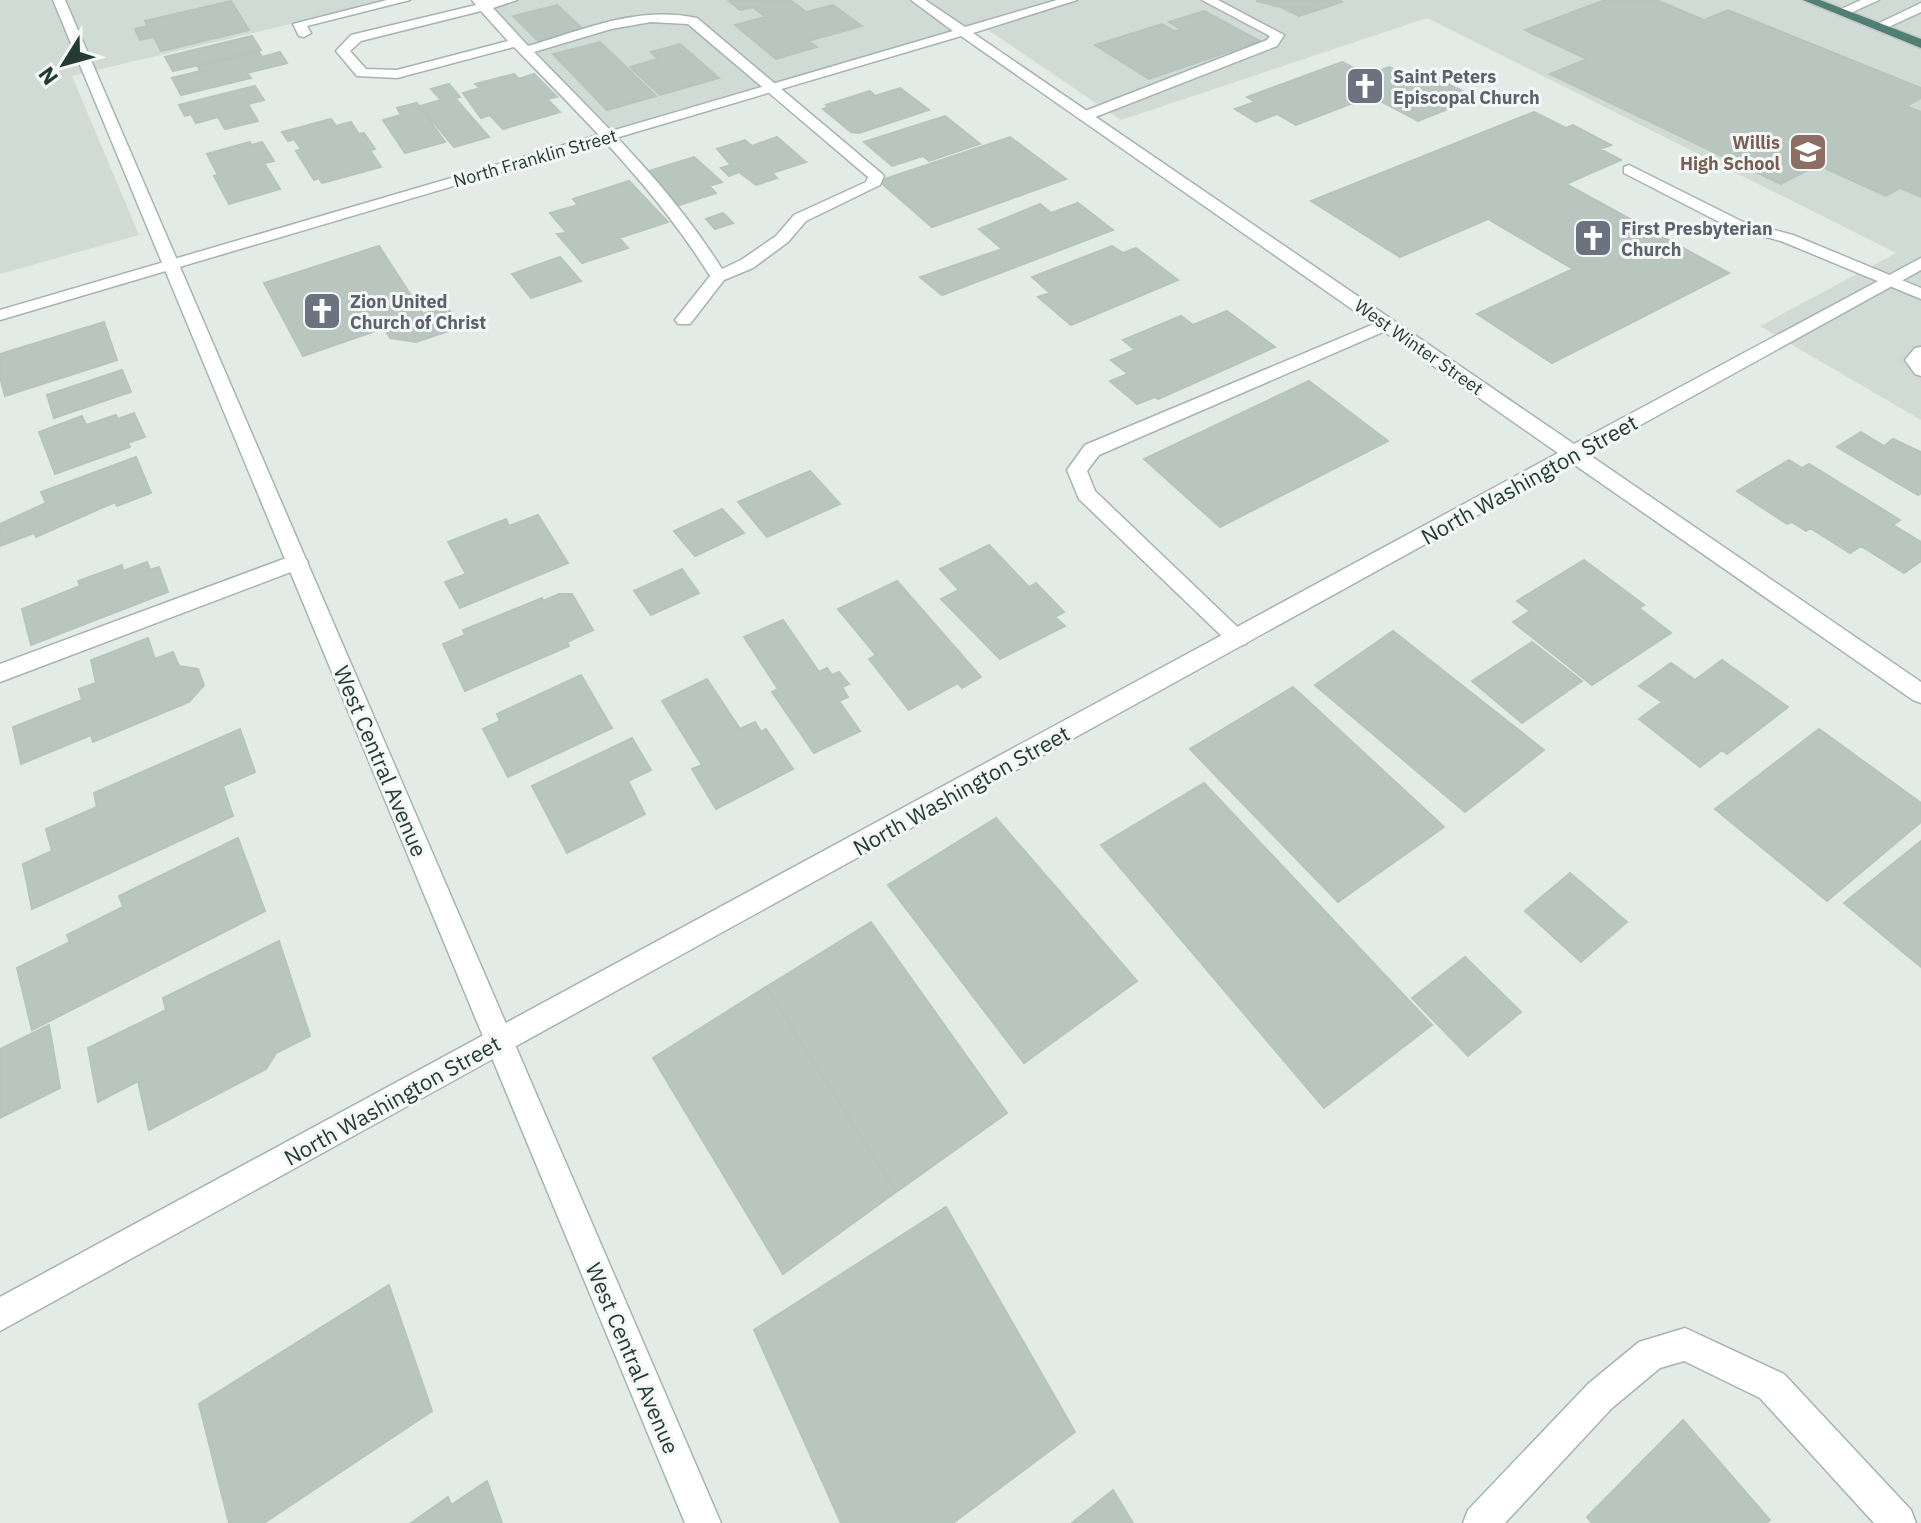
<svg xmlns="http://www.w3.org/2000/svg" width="1921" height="1523" font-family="'IBM Plex Sans',sans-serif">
<rect width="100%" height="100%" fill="#e3ebe7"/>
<path fill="#d1dbd6" d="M0,0H391L72,76L139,235L0,274Z
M480,0H1921V420L1760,326L1896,253L1427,18L1121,120L985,28L618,138Z"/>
<path fill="#b9c6c0" stroke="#b6c4be" stroke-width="2" d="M734,0H790L806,12L833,5L862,26L808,41L817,47L776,59L735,25L765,17L753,7L740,10L729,1Z
M1339,0L1342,2L1299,16L1281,7L1256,1Z
M1605,0H1656L1704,20L1728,10L1921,88V98L1906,106L1921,112V197L1900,188L1886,196L1818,165L1781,184L1550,74L1587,59L1525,30Z
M231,1L249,30L161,51L154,37L140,40L135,29L148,26L145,21Z
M557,5L583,29L538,41L513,16Z
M1204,11L1260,41L1149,79L1095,45L1162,24L1174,31L1182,30L1169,22Z
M252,36L261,50L173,71L165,57Z
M600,42L656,96L607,110L553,54Z
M680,44L719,78L660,95L630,67L658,59L651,52Z
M259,52L262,57L280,52L287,63L247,73L251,78L181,95L172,78L200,71L198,67Z
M1342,62L1367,75L1389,67L1408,76L1422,71L1476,98L1418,121L1371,96L1296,125L1277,114L1256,122L1235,109L1255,102L1247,97Z
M514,74L519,79L534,74L557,97L547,99L560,112L503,129L490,115L481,118L463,93L480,88L475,84Z
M449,84L460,97L455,98L489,137L454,147L420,106L441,100L431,89Z
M255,86L264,100L248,104L258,121L225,129L218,117L196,123L191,114L185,116L179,105Z
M900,88L929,110L859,133L851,132L823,109L828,107L826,105L870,91L875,96Z
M417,103L445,142L405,153L383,120L401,115L397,108Z
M1534,112L1566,128L1573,125L1611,145L1600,149L1621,160L1566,184L1729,273L1552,363L1477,314L1573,269L1488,219L1400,257L1311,201Z
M945,116L980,144L929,161L923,156L892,166L864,142Z
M331,119L336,126L351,122L359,134L364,133L375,149L370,150L381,167L322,183L319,178L314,180L296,151L301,149L294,139L288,141L282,132Z
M777,137L806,162L772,173L777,178L756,185L739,172L729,176L721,168L731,165L717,149L745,140L752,146Z
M1010,137L1066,179L932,227L879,181Z
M250,142L252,145L262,142L274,161L264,163L280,189L229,204L214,176L218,175L207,154Z
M694,157L722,182L709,186L716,193L679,205L646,172Z
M629,181L668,222L619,238L628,248L582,263L557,234L567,233L550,213L578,205L573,199Z
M1078,203L1113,230L942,295L920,277L1002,249L979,229L1040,204L1051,213Z
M723,213L733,223L715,229L706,219Z
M379,246L423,314L446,306L461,327L416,342L390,338L384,328L303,356L264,283Z
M1112,246L1123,253L1136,248L1178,280L1071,325L1038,297L1050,293L1032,277Z
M560,257L581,281L531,298L512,274Z
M1227,311L1275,347L1158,399L1155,397L1137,404L1110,381L1128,374L1111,360L1135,350L1123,340L1181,316L1193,325Z
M104,322L117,360L5,396L0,377V354Z
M122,370L131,392L54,418L47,395Z
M1309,381L1388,441L1220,527L1144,459Z
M134,413L145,437L128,443L130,447L55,474L39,432L82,416L86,425L116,415L118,419Z
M1861,432L1884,446L1893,439L1921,452V493L1918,495L1837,447Z
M136,457L151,493L117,506L115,502L36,537L34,533L0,546V524L46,503L41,492Z
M1789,460L1802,468L1809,464L1900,520L1893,525L1921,542V561L1904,573L1861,546L1850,553L1810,528L1806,531L1792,522L1787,524L1737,491Z
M810,471L840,504L767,537L738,502Z
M722,509L744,533L695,556L674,531Z
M538,515L568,563L460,608L445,582L466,574L448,542L506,519L509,526Z
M989,545L1029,587L1036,583L1064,612L1055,617L1065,626L1000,659L941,599L959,590L940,569Z
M1584,560L1644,605L1639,608L1671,633L1592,685L1513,622L1530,611L1517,601Z
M147,562L150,570L159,567L168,592L31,645L22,609L80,586L78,581L122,565L123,571Z
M682,569L699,593L651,615L634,591Z
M897,581L981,677L962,688L958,683L909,710L869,659L876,655L838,609Z
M559,594H572L593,630L567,642L569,646L465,691L443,644L465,635L463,630L542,598L543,601Z
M783,620L819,672L827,668L832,675L839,672L849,684L842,687L848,697L839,701L860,731L814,753L772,692L778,689L744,637Z
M1393,631L1544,750L1465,812L1315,685Z
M148,638L155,659L173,652L179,666L198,669L204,685L189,702L93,742L91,735L21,764L13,727L82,700L79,689L96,683L91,660Z
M1532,642L1582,681L1522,723L1472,681Z
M1722,660L1788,707L1727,754L1722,750L1700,767L1639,719L1662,702L1639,686L1671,663L1695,680Z
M581,675L612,728L508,777L483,729L500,721L497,714Z
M707,679L740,729L755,722L761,732L766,729L793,769L716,809L692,769L702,765L662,701Z
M1293,687L1444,827L1338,902L1190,749Z
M240,729L255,772L223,786L233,816L32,909L23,864L52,851L46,829L97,807L94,793Z
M1819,729L1921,803V822L1827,901L1715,809Z
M632,738L651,770L628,781L645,814L567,853L532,786Z
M1204,783L1432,1025L1324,1108L1101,845Z
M996,818L1137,981L1024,1063L888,885Z
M238,838L265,911L32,1030L17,968L70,942L67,935L123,907L119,896Z
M1921,841V967L1844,903Z
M1570,873L1627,922L1581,962L1525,911Z
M871,922L1007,1113L896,1192L766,987Z
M279,941L310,1036L276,1053L266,1069L149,1130L138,1081L98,1102L88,1048L166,1010L163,998Z
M1465,957L1521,1012L1468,1056L1412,998Z
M766,987L896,1192L783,1274L653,1058Z
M49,1025L60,1088L0,1118V1049Z
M946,1207L1075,1432L953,1523H841L754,1330Z
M389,1285L432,1411L264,1523H229L199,1404Z
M1683,1420L1770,1520L1766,1523H1592L1587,1517Z
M487,1481L502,1523H411L448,1497L451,1505Z
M1113,1490L1133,1523H1072Z"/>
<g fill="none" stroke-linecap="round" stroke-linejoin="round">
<g stroke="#a6b3ae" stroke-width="3">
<path id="service" d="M387,0H410L307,26L311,33L304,37L299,36L293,24Z
M472,0H517L493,8L528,46C583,30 638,5 697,18L881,173L884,176L880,185L806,221L788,242L753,268L724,280L690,324H678L675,320L710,276C656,189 585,120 514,47L397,78L357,76L336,51L351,35L476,5ZM481,11L508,41L397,70L366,69L350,51L361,41ZM651,22L688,24L868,177L866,182L794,215L776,236L741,260L722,269C670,186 601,121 534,52L611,29Z
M1202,0H1218L1284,35L1277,46L1090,119H1080V113L1267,40L1270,36Z
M1861,0H1879L1846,15L1835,12Z
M1921,3V12L1882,30L1871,27Z
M1629,165L1743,222L1793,235L1921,288V299L1781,241L1731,228L1624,173V167Z
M1386,319L1395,324L1392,328L1099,455L1087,471L1095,491L1249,638L1246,644L1238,646L1230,644L1079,499L1067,470L1085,445Z
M1921,347V376L1915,374L1905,360L1915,348Z
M297,554L304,557L308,562L304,567L0,682V664Z
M1685,1328L1784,1374L1911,1510L1916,1523H1874L1760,1398L1684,1361L1660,1368L1612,1408L1505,1523H1463L1468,1510L1588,1384L1639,1342Z"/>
</g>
<g stroke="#a6b3ae" stroke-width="3">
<path id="minor" d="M911,0H925L965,27L1057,0H1077L973,33L1574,444L1921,258V270L1588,454L1921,682V703L1913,700L1572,463L0,1331V1297L1558,453L961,36L0,320V310L953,31Z"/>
</g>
<g stroke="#a2b6af" stroke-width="3">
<path id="secondary" d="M53,0H65L721,1523H685Z"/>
</g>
<g stroke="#c2c8c6" stroke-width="3">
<path id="trunk" d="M1803,0H1820L1921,39V48Z"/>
</g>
<use href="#service" fill="#fff" fill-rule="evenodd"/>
<use href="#minor" fill="#fff" fill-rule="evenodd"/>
<use href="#secondary" fill="#fff" fill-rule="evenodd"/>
<use href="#trunk" fill="#508074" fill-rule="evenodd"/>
</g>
<defs>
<g id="church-square" transform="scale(2)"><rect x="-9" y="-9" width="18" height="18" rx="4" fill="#6b7280" stroke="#f3f8f6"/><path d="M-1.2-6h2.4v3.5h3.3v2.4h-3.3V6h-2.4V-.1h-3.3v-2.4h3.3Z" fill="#fff"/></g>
<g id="school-square" transform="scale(2)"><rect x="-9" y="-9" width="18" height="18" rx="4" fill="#8d6e63" stroke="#f3f8f6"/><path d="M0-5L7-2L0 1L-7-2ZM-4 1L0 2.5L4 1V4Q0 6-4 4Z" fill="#fff"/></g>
</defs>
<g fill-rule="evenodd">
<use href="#church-square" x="1365" y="86"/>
<use href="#school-square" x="1808" y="152"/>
<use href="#church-square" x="1593" y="238"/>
<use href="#church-square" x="322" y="311"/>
</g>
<g text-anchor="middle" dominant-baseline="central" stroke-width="6" stroke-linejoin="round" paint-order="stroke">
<g font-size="18" font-weight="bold" fill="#5b616d" stroke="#f3f8f6" text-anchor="start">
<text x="1393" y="76">Saint Peters<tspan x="1393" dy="21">Episcopal Church</tspan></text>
<text x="1621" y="228">First Presbyterian<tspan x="1621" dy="21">Church</tspan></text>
<text x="350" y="301">Zion United<tspan x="350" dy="21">Church of Christ</tspan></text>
</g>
<g font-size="18" font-weight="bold" fill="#785e54" stroke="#f3f8f6" text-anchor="end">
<text x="1780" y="142">Willis<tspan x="1780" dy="21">High School</tspan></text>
</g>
<g font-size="18" fill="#243b34" stroke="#f3f8f6">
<text transform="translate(535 158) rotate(-16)">North Franklin Street</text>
<text transform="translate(1419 347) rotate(35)">West Winter Street</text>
</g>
<g font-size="22" fill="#243b34" stroke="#f3f8f6">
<text transform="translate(1529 479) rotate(-29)">North Washington Street</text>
<text transform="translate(381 761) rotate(67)">West Central Avenue</text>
<text transform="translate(961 790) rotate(-29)">North Washington Street</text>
<text transform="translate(392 1100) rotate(-29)">North Washington Street</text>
<text transform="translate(633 1358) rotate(67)">West Central Avenue</text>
</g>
</g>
<g transform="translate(64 64) rotate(233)" stroke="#f3f8f6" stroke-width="6" paint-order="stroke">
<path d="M0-6L14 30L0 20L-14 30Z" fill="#243b34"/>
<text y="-12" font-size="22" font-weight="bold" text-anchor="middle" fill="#243b34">N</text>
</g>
</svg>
